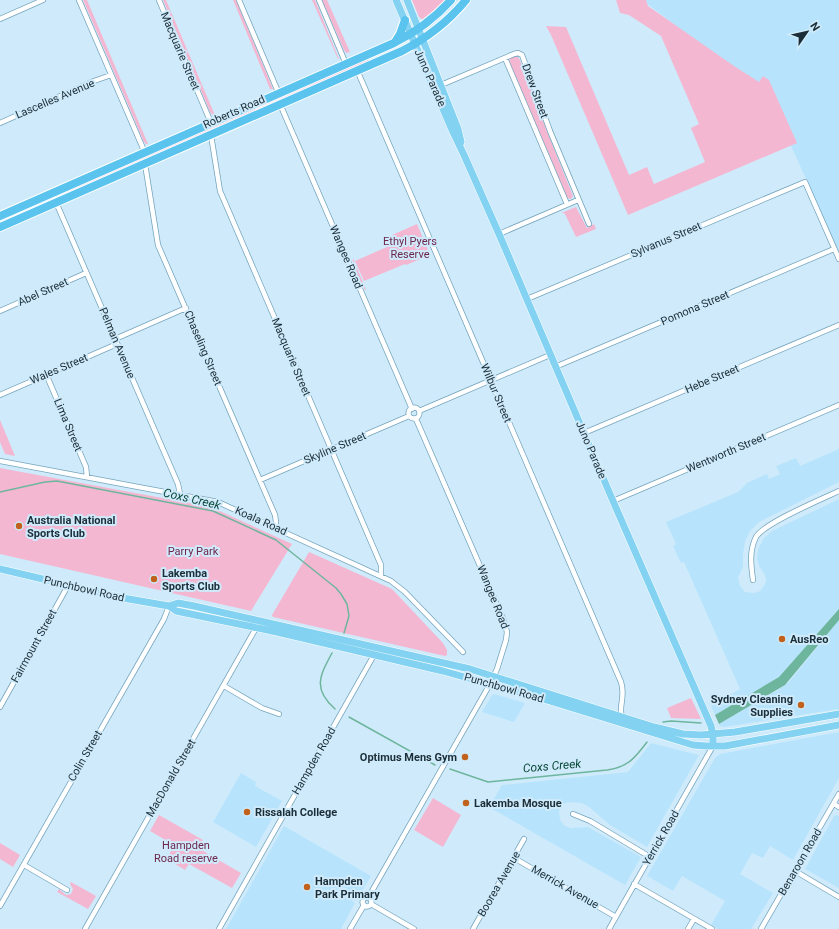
<svg xmlns="http://www.w3.org/2000/svg" width="839" height="929" font-family="Roboto,sans-serif">
<rect width="100%" height="100%" fill="#cfebfb"/>
<path fill="#b7e4fc" d="M645,0H839V252L768,95L646,3Z
M839,449V482L759,522L750,531L745,542L743,554V567L738,578L740,586L745,592L754,593L760,591L764,586L766,581L765,575L759,566L757,559L758,549L764,538L772,531L839,499V609L779,677L715,715L711,706L740,689L684,562L681,563L673,546L676,544L666,522L738,492L747,483L767,474L769,479L780,474L776,466L796,458L800,466Z
M839,620V709L724,727L720,726L719,724L778,690L789,682Z
M494,694L525,703L514,722L482,712L492,695Z
M839,732V778L793,860L770,846L763,858L752,853L740,874L773,893L751,929H718L711,925L725,901L682,876L673,891L647,876L715,758L720,754Z
M651,743L699,755L647,847L610,825L589,807L582,803L568,802L562,805L559,811L560,820L565,826L571,828L588,827L641,857L625,885L489,807L502,785L628,772Z
M241,773L256,782L255,786L282,801L256,847L213,822Z
M837,815L839,816V888L805,869L834,816Z
M284,826L371,876L356,901L353,899L352,901L355,903L341,929H226Z"/>
<path fill="#f4b7d1" d="M83,0H87L148,144H146L144,142Z
M163,0H166L214,113L217,114L213,115L210,112Z
M233,0H236L273,89H270Z
M312,0H315L339,59H338Z
M322,0H327L350,52L346,53L344,50Z
M412,0H446L423,20L419,17Z
M616,0H646L648,6L734,66L759,82L763,76L769,80L797,143L628,215L551,35L546,26L566,27L629,175L647,167L654,184L705,162L691,128L699,124L661,36L629,15L620,13Z
M516,56L519,58L548,134L573,196L571,199L567,198L509,62L510,58Z
M369,60V61L60,197L73,188L355,64Z
M576,207L587,228L594,224L596,229L576,237L566,216L564,213H561Z
M417,224L430,255L406,265L405,264L364,281L355,261L396,243L392,235Z
M353,258L366,290H365C360,279 352,270 353,258Z
M0,420L15,456L5,454L0,442Z
M0,468L211,507L292,544L251,611L0,554Z
M309,552L392,589L443,643L447,650V655L445,656L273,617L272,615Z
M691,698L701,719L671,718L667,708Z
M433,798L461,815L443,847L414,830Z
M159,815L203,840L198,848L241,873L232,888L189,864L185,870L167,859L174,845L150,831Z
M0,843L20,855L13,867L0,859Z
M71,882L96,896L88,909L57,892L59,889L66,895L71,894L73,889L70,884Z"/>
<path fill="#6eb59e" d="M839,609V620L785,685L719,724L715,715L779,677Z"/>
<g fill="none" stroke-linecap="round" stroke-linejoin="round">
<path stroke="#6eb59e" stroke-width="1.5" d="M0,492L45,482L57,481L213,511L276,540L336,588L341,594L347,604L349,616L344,633
M332,653C319,677 313,689 335,709
M349,717L435,765
M663,722L671,721L701,723
M450,769L488,782L607,770C628,767 635,758 647,742"/>
<g stroke="#75a4bc" stroke-width="6">
<path id="minor" d="M79,0L145,153
M159,0L211,123
M239,0L279,94
M319,0L346,64
M0,19L43,0
M505,58L567,204
M357,70L621,682C626,696 618,707 622,717
M441,85L514,54L518,53L522,55L550,131L589,224
M280,104L412,409
M0,123L94,81L111,75
M211,135L220,191L381,565V576
M145,164L158,245L275,515L276,522L275,528
M52,193L178,484L180,494
M499,234L578,200
M527,299L805,182L839,259
M0,311L86,273
M115,339L186,308
M555,367L834,249
M46,374L86,467L87,477
M0,395L117,344
M408.5 413a5.5 5.5 0 1 1 11 0a5.5 5.5 0 1 1-11 0Z
M419,411L550,355
M584,433L839,325
M0,461L218,502L391,581L405,592L463,652
M260,480L409,416
M613,501L839,405
M753,580C751,565 749,551 756,537C764,523 822,499 839,491
M224,686L262,708L279,714
M0,707L65,591L67,585
M834,804L839,807
M573,814L590,821L650,857
M514,858L616,917
M24,865L67,890
M795,871L839,897
M634,884L712,929
M362.5 902a4.5 4.5 0 1 1 9 0a4.5 4.5 0 1 1-9 0Z
M368,898L490,684L497,669L506,640L507,632L504,621L416,419
M371,904L414,929
M0,906L164,619L169,606
M85,929L256,628
M219,929L374,655
M350,929L364,905
M473,929L524,839
M609,929L713,746
M688,929L694,919
M761,929L839,794"/>
</g>
<g stroke="#fff" stroke-width="8">
<path id="primary" d="M396,0L453,132L464,155L499,234L613,501L711,726L713,735V746
M407,0L458,129L461,142
M0,569L123,598L169,606L176,611L277,632L443,671L550,701L693,745L706,746H725L839,725
M169,606L178,603L194,606L470,669L654,727L683,734L701,735L735,732L839,714"/>
</g>
<g stroke="#fff" stroke-width="10">
<path id="trunk" d="M395,42L400,34L405,20
M0,216L394,43C416,32 435,18 451,0
M0,227L402,51C427,38 448,22 466,0"/>
</g>
<use href="#minor" stroke="#fff" stroke-width="4.5"/>
<use href="#primary" stroke="#83d2f2" stroke-width="7"/>
<use href="#trunk" stroke="#5ac3ee" stroke-width="8"/>
</g>
<g fill="#c1621c" stroke="#cfebfb" stroke-width="1.5">
<circle cx="19" cy="526" r="4"/>
<circle cx="154" cy="579" r="4"/>
<circle cx="782" cy="639" r="4"/>
<circle cx="801" cy="705" r="4"/>
<circle cx="465" cy="757" r="4"/>
<circle cx="466" cy="803" r="4"/>
<circle cx="247" cy="812" r="4"/>
<circle cx="307" cy="887" r="4"/>
</g>
<g text-anchor="middle" dominant-baseline="central" stroke-width="4" stroke-linejoin="round" paint-order="stroke">
<g font-size="11" fill="#1b2e38" stroke="#cfebfb">
<text transform="translate(180 51) rotate(67)">Macquarie Street</text>
<text transform="translate(430 78) rotate(66)">Juno Parade</text>
<text transform="translate(535 91) rotate(70)">Drew Street</text>
<text transform="translate(55 99) rotate(-23)">Lascelles Avenue</text>
<text transform="translate(234 112) rotate(-24)">Roberts Road</text>
<text transform="translate(666 240) rotate(-23)">Sylvanus Street</text>
<text transform="translate(346 257) rotate(67)">Wangee Road</text>
<text transform="translate(43 292) rotate(-24)">Abel Street</text>
<text transform="translate(695 308) rotate(-23)">Pomona Street</text>
<text transform="translate(117 343) rotate(67)">Pelman Avenue</text>
<text transform="translate(203 348) rotate(67)">Chaseling Street</text>
<text transform="translate(291 357) rotate(67)">Macquarie Street</text>
<text transform="translate(59 369) rotate(-23)">Wales Street</text>
<text transform="translate(712 379) rotate(-23)">Hebe Street</text>
<text transform="translate(496 393) rotate(67)">Wilbur Street</text>
<text transform="translate(68 425) rotate(67)">Lima Street</text>
<text transform="translate(335 448) rotate(-23)">Skyline Street</text>
<text transform="translate(591 450) rotate(67)">Juno Parade</text>
<text transform="translate(726 453) rotate(-23)">Wentworth Street</text>
<text transform="translate(261 521) rotate(24)">Koala Road</text>
<text transform="translate(84 589) rotate(13)">Punchbowl Road</text>
<text transform="translate(493 597) rotate(68)">Wangee Road</text>
<text transform="translate(34 646) rotate(-61)">Fairmount Street</text>
<text transform="translate(504 688) rotate(16)">Punchbowl Road</text>
<text transform="translate(85 756) rotate(-60)">Colin Street</text>
<text transform="translate(314 761) rotate(-60)">Hampden Road</text>
<text transform="translate(171 778) rotate(-60)">MacDonald Street</text>
<text transform="translate(661 838) rotate(-60)">Yerrick Road</text>
<text transform="translate(800 862) rotate(-60)">Benaroon Road</text>
<text transform="translate(499 884) rotate(-60)">Boorea Avenue</text>
<text transform="translate(565 887) rotate(30)">Merrick Avenue</text>
</g>
<g font-size="11" fill="#6e264b" stroke="#cfebfb">
<text x="410" y="241">Ethyl Pyers<tspan x="410" dy="13">Reserve</tspan></text>
<text x="193" y="551">Parry Park</text>
<text x="186" y="845">Hampden<tspan x="186" dy="13">Road reserve</tspan></text>
</g>
<g font-size="11" font-weight="bold" fill="#1b2e38" stroke="#cfebfb" text-anchor="start">
<text x="27" y="520">Australia National<tspan x="27" dy="13">Sports Club</tspan></text>
<text x="162" y="573">Lakemba<tspan x="162" dy="13">Sports Club</tspan></text>
<text x="790" y="639">AusReo</text>
<text x="793" y="699" text-anchor="end">Sydney Cleaning<tspan x="793" dy="13">Supplies</tspan></text>
<text x="457" y="757" text-anchor="end">Optimus Mens Gym</text>
<text x="474" y="803">Lakemba Mosque</text>
<text x="255" y="812">Rissalah College</text>
<text x="315" y="881">Hampden<tspan x="315" dy="13">Park Primary</tspan></text>
</g>
<g font-size="12" font-style="italic" fill="#094838" stroke="#cfebfb">
<text transform="translate(192 499) rotate(13)">Coxs Creek</text>
<text transform="translate(552 766) rotate(-5)">Coxs Creek</text>
</g>
</g>
<g transform="translate(807 32) rotate(56)" stroke="#cfebfb" stroke-width="3" paint-order="stroke">
<path d="M0-3L7 15L0 10L-7 15Z" fill="#1b2e38"/>
<text y="-6" font-size="11" font-weight="bold" text-anchor="middle" fill="#1b2e38">N</text>
</g>
</svg>
